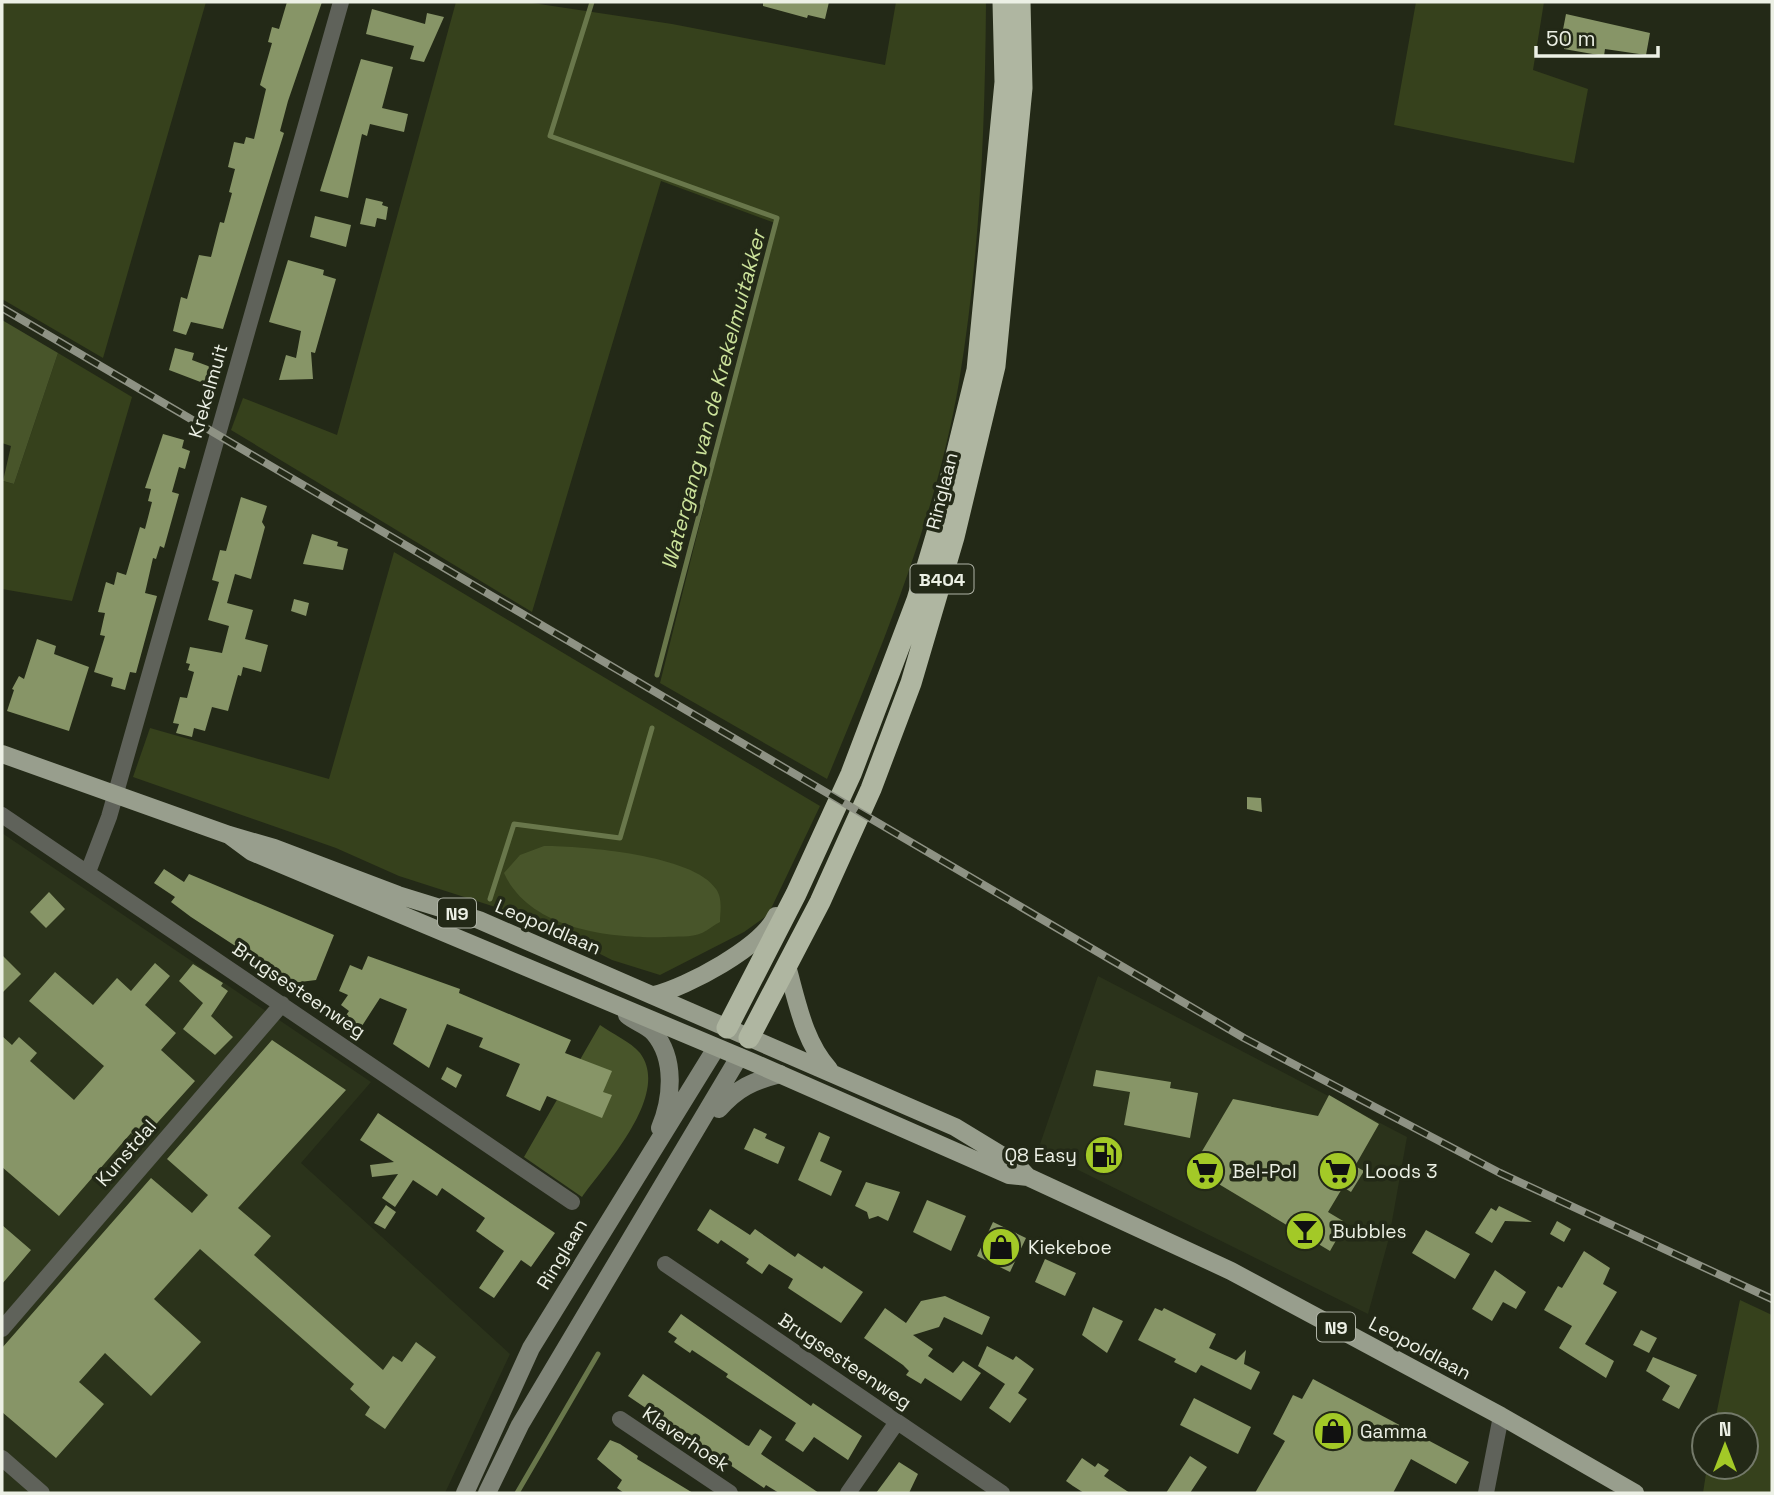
<svg xmlns="http://www.w3.org/2000/svg" width="1774" height="1495" font-family="'Space Grotesk',sans-serif">
<rect width="100%" height="100%" fill="#232917"/>
<path fill="#2b331b" d="M2,833L371,1082L301,1163L510,1354L445,1493H2Z
M1098,976L1407,1137L1389,1238L1368,1314L1038,1150Z"/>
<path fill="#36411c" d="M2,2H206L103,358L2,299Z
M456,2H526L672,24L885,65L896,2H986C985,129 980,256 959,382C936,519 880,651 827,779L660,683L775,223L661,181L532,612L231,430L243,398L337,435Z
M1416,2H1544L1533,70L1588,89L1574,163L1394,125Z
M58,353L132,397L72,601L2,589V481L14,484Z
M394,552L820,806L768,915L744,932L660,975L612,960L529,918L399,876L336,848L133,777L150,728L329,779Z
M1740,1300L1772,1315V1493H1703L1707,1467H1746V1425H1714Z"/>
<path fill="#48552a" d="M2,320L58,353L14,484L3,481L11,446L2,443Z
M544,846C583,846 694,855 716,889C723,899 720,911 720,922C714,925 708,930 702,933C691,938 676,936 665,937C610,939 529,929 504,873L520,855Z
M600,1025C611,1033 631,1042 640,1053C671,1094 606,1164 582,1197L524,1157Z"/>
<g fill="none" stroke-linecap="round" stroke-linejoin="round">
<path stroke="#69774b" stroke-width="5" d="M592,2L550,136L777,218L657,675
M490,899L514,824L620,838L652,728
M517,1493L598,1354"/>
</g>
<path fill="#879567" d="M287,2H322L288,101L280,131L284,133L223,329L191,322L186,335L173,331L181,297L187,299L199,255L211,257L220,222L224,223L232,193L229,192L235,169L228,167L234,142L244,144L246,137L254,139L266,89L260,85L272,43L268,42L272,27L279,29Z
M763,2H829L825,19L808,15L807,18L763,6Z
M372,9L425,24L427,13L444,17L424,62L410,59L414,46L366,34Z
M1566,14L1650,33L1646,55L1605,49L1604,56L1564,49L1565,41L1561,40Z
M361,59L393,67L382,108L408,114L404,132L370,124L367,136L362,134L348,198L320,191Z
M366,198L383,202L382,205L388,207L386,220L377,218L375,227L360,224Z
M315,216L351,225L346,247L310,237Z
M288,260L324,270L323,275L336,279L315,353L311,352L313,379L279,380L286,355L296,358L301,331L269,322Z
M175,348L194,353L192,360L216,369L211,386L169,370Z
M163,434L184,440L182,448L190,451L185,469L179,467L172,492L179,494L164,548L160,546L156,559L153,558L145,593L157,596L136,673L130,672L125,690L111,686L113,678L94,672L105,636L100,635L105,613L98,612L106,582L114,585L117,572L126,575L140,527L145,529L152,502L148,501L151,489L145,488Z
M241,497L267,506L262,522L265,527L251,579L235,574L227,603L253,610L245,639L268,645L261,672L243,667L241,676L238,675L228,711L212,707L205,731L194,728L192,737L176,733L179,724L173,723L180,697L187,698L194,672L188,670L190,664L186,663L190,647L222,653L229,626L208,620L219,582L212,580L220,550L226,551Z
M312,534L338,542L337,546L348,549L343,570L303,564Z
M294,599L309,603L306,616L291,611Z
M37,639L56,646L54,654L89,667L69,731L7,711L14,690L12,689L19,676L24,679Z
M1247,797L1261,798L1262,812L1247,809Z
M164,869L184,882L189,874L334,935L316,980L292,983L191,917L171,902L175,897L154,883Z
M49,892L65,909L46,928L30,912Z
M2,955L21,974L2,993Z
M368,956L460,989L459,993L571,1040L565,1053L612,1071L603,1092L612,1095L602,1118L547,1096L540,1111L506,1096L520,1064L479,1047L483,1038L447,1024L429,1068L393,1044L407,1009L380,998L360,1029L344,1018L349,1011L341,1005L348,995L339,991L350,965L362,970Z
M155,963L170,976L145,1005L176,1033L161,1050L195,1081L140,1142L131,1133L59,1216L2,1167V1036L12,1045L19,1037L37,1053L30,1061L74,1100L104,1066L29,1001L55,972L93,1005L117,978L131,991Z
M193,964L223,983L221,986L228,991L211,1016L233,1037L215,1055L183,1029L203,1003L179,981Z
M272,1040L346,1090L238,1208L271,1236L254,1255L383,1370L393,1356L402,1362L416,1342L436,1357L385,1429L365,1415L370,1407L350,1389L354,1384L200,1249L154,1299L201,1342L151,1396L105,1353L79,1382L104,1404L56,1458L2,1412V1348L151,1178L192,1213L208,1195L167,1159Z
M447,1067L462,1075L456,1088L441,1079Z
M1096,1070L1171,1082L1170,1088L1198,1093L1190,1138L1124,1125L1130,1092L1093,1086Z
M1329,1095L1379,1124L1355,1166L1364,1171L1351,1192L1343,1187L1328,1212L1343,1221L1338,1228L1342,1230L1330,1251L1192,1168L1233,1099L1318,1116Z
M378,1113L555,1233L531,1267L521,1260L494,1298L479,1288L504,1251L476,1231L485,1218L442,1188L437,1196L413,1180L395,1207L382,1198L398,1174L372,1177L370,1165L394,1162L360,1140Z
M754,1128L767,1134L765,1138L785,1147L778,1164L744,1149Z
M819,1132L830,1137L820,1161L842,1171L831,1196L798,1180Z
M1097,1142L1121,1146L1118,1166L1094,1162Z
M866,1182L900,1192L888,1221L878,1216L869,1219L867,1212L855,1206Z
M927,1200L966,1216L951,1251L913,1232Z
M386,1205L396,1212L385,1229L374,1223Z
M1499,1206L1532,1222L1505,1221L1492,1243L1475,1233L1491,1208L1496,1211Z
M710,1209L750,1235L755,1229L795,1257L798,1253L822,1269L824,1266L863,1292L841,1323L788,1288L793,1279L769,1264L762,1274L746,1263L749,1259L721,1240L718,1244L697,1230Z
M1557,1221L1571,1229L1564,1242L1550,1234Z
M993,1222L1026,1238L1010,1272L977,1256Z
M2,1225L31,1250L2,1284Z
M1426,1230L1470,1254L1455,1279L1412,1253Z
M1584,1251L1610,1268L1603,1284L1617,1292L1585,1344L1614,1361L1606,1378L1559,1348L1572,1326L1544,1310L1558,1286L1562,1288Z
M1045,1259L1076,1273L1065,1296L1035,1282Z
M1495,1270L1526,1292L1516,1309L1503,1302L1492,1321L1472,1309Z
M945,1296L990,1317L982,1335L944,1317L939,1327L913,1335L933,1349L928,1356L953,1373L963,1361L981,1373L961,1401L925,1378L921,1384L906,1375L909,1371L903,1365L864,1338L885,1308L906,1323L921,1301Z
M1093,1307L1123,1321L1107,1353L1082,1335Z
M1155,1308L1162,1311L1164,1308L1216,1334L1209,1348L1236,1360L1246,1350L1244,1364L1260,1372L1251,1390L1201,1365L1196,1373L1174,1362L1176,1359L1138,1340Z
M681,1314L811,1406L813,1403L862,1436L848,1460L814,1437L803,1452L785,1440L796,1423L726,1377L728,1374L692,1350L690,1353L674,1342L677,1338L668,1332Z
M1641,1330L1657,1338L1649,1353L1633,1345Z
M987,1346L1013,1360L1016,1356L1034,1369L1018,1393L1027,1399L1010,1423L989,1408L1005,1384L978,1366Z
M1653,1357L1697,1375L1679,1409L1662,1400L1670,1386L1646,1371Z
M643,1374L746,1445L749,1446L760,1429L772,1437L761,1454L819,1493H779L766,1485L764,1488L628,1396Z
M1313,1379L1469,1462L1456,1484L1411,1459L1393,1493H1255L1285,1441L1273,1434L1293,1395L1302,1399Z
M1194,1398L1251,1427L1238,1454L1180,1425Z
M610,1440L620,1444L638,1456L637,1459L693,1493H624L617,1488L622,1480L597,1459Z
M1190,1456L1207,1467L1190,1493H1166Z
M1082,1458L1095,1467L1098,1463L1109,1470L1104,1476L1130,1493H1084L1073,1486L1066,1481Z
M899,1462L918,1474L909,1493H876Z"/>
<g fill="none" stroke-linecap="round" stroke-linejoin="round">
<path stroke="#5f625a" stroke-width="16" d="M2,815L572,1202
M88,872L109,817L341,2
M665,1264L1002,1493
M2,1329L282,1004
M620,1419L730,1493
M2,1458L42,1493
M848,1493L897,1422
M1486,1493L1501,1416"/>
<path stroke="#7f8477" stroke-width="18" d="M627,1015C635,1022 647,1025 654,1033C676,1059 672,1099 660,1128
M719,1109C737,1088 753,1081 780,1074
M465,1493L531,1348L716,1048
M487,1493L520,1425L739,1057"/>
<path stroke="#989e8d" stroke-width="18" d="M2,754L229,835L274,848L398,895L479,920L955,1127L1016,1164L1028,1177
M229,835L252,852L752,1062L1009,1175L1028,1177L1231,1271L1501,1416L1635,1493
M787,966C797,1001 804,1042 829,1069
M654,995C687,987 762,947 776,916"/>
<path stroke="#afb6a1" stroke-width="21" d="M727,1028L796,894L851,774L917,600L937,533L977,370L1005,82L1003,2
M749,1038L820,902L871,789L911,683L954,537L995,366L1022,88L1020,2"/>
<g stroke="#8e9284" stroke-width="8">
<path id="rail" d="M2,308L1244,1038L1500,1173L1772,1299"/>
</g>
<use href="#rail" stroke="#232917" stroke-width="5" stroke-dasharray="16" stroke-linecap="butt"/>
</g>
<defs>
<g id="fuel-disc" transform="scale(2.0125)"><circle r="9.5" fill="#a3c927" stroke="#232917"/><path d="M-5.5-6h7V0h2V4h1.3V-2.5L3-4.5l.8-.8L6-3V5H2.5V1h-1V6h-7ZM-4.2-4.7v3.2H.2V-4.7Z" fill="#111"/></g>
<g id="supermarket-disc" transform="scale(2.0125)"><circle r="9.5" fill="#a3c927" stroke="#232917"/><path d="M-6-5.5h2.5l.6 2H6L4.5 2H-2.5L-4.4-4H-6ZM-1.5 3.2a1.3 1.3 0 1 0 .1 0ZM3 3.2a1.3 1.3 0 1 0 .1 0Z" fill="#111"/></g>
<g id="bar-disc" transform="scale(2.0125)"><circle r="9.5" fill="#a3c927" stroke="#232917"/><path d="M-6-5H6L.8 .8V4.5H3.5V6h-7V4.5H-.8V.8Z" fill="#111"/></g>
<g id="shop-disc" transform="scale(2.0125)"><circle r="9.5" fill="#a3c927" stroke="#232917"/><path d="M-5-2.5h2.3a2.7 3.5 0 0 1 5.4 0H5L5.5 6h-11ZM-1.5-2.5h3a1.5 2.3 0 0 0-3 0Z" fill="#111"/></g>
</defs>
<g fill-rule="evenodd">
<use href="#fuel-disc" x="1104" y="1155"/>
<use href="#supermarket-disc" x="1205" y="1171"/>
<use href="#supermarket-disc" x="1338" y="1171"/>
<use href="#bar-disc" x="1305" y="1231"/>
<use href="#shop-disc" x="1001" y="1247"/>
<use href="#shop-disc" x="1333" y="1431"/>
</g>
<g text-anchor="middle" dominant-baseline="central" stroke-width="7" stroke-linejoin="round" paint-order="stroke">
<g fill="#232917" stroke="#b0b4a7" stroke-width="2">
<rect x="910.5" y="564.5" width="63" height="29" rx="5"/>
<rect x="438" y="898.5" width="38" height="29" rx="5"/>
<rect x="1317" y="1312.5" width="38" height="29" rx="5"/>
</g>
<g font-size="18" font-weight="bold" fill="#ecf0e5">
<text x="942" y="579">B404</text>
<text x="457" y="913">N9</text>
<text x="1336" y="1327">N9</text>
</g>
<g font-size="19" fill="#ecf0e5" stroke="#232917">
<text transform="translate(208 391) rotate(-74)">Krekelmuit</text>
<text transform="translate(942 491) rotate(-76)">Ringlaan</text>
<text transform="translate(548 927) rotate(23)">Leopoldlaan</text>
<text transform="translate(299 990) rotate(34)">Brugsesteenweg</text>
<text transform="translate(126 1153) rotate(-49)">Kunstdal</text>
<text transform="translate(562 1254) rotate(-59)">Ringlaan</text>
<text transform="translate(1420 1348) rotate(28)">Leopoldlaan</text>
<text transform="translate(845 1361) rotate(34)">Brugsesteenweg</text>
<text transform="translate(686 1439) rotate(34)">Klaverhoek</text>
</g>
<g font-size="19" fill="#ecf0e5" stroke="#232917" text-anchor="start">
<text x="1077" y="1155" text-anchor="end">Q8 Easy</text>
<text x="1232" y="1171">Bel-Pol</text>
<text x="1365" y="1171">Loods 3</text>
<text x="1332" y="1231">Bubbles</text>
<text x="1028" y="1247">Kiekeboe</text>
<text x="1360" y="1431">Gamma</text>
</g>
<g font-size="21" font-style="italic" fill="#cce39b" stroke="#232917">
<text transform="translate(713 400) rotate(-75)">Watergang van de Krekelmuitakker</text>
</g>
</g>
<rect width="1774" height="1495" fill="none" stroke="#ecf0e5" stroke-width="7"/>
<g transform="translate(1725 1446)"><circle r="33" fill="#232917" stroke="#737969" stroke-width="2"/>
<path d="M0-5L12 26L0 18L-12 26Z" fill="#a3c927"/>
<text y="-10" font-size="19" font-weight="bold" text-anchor="middle" fill="#ecf0e5">N</text>
</g>
<path d="M1536 46v10h122v-10" fill="none" stroke="#ecf0e5" stroke-width="3.5"/>
<text x="1546" y="46" font-size="21" fill="#ecf0e5" stroke="#232917" stroke-width="5" paint-order="stroke">50 m</text>
</svg>
